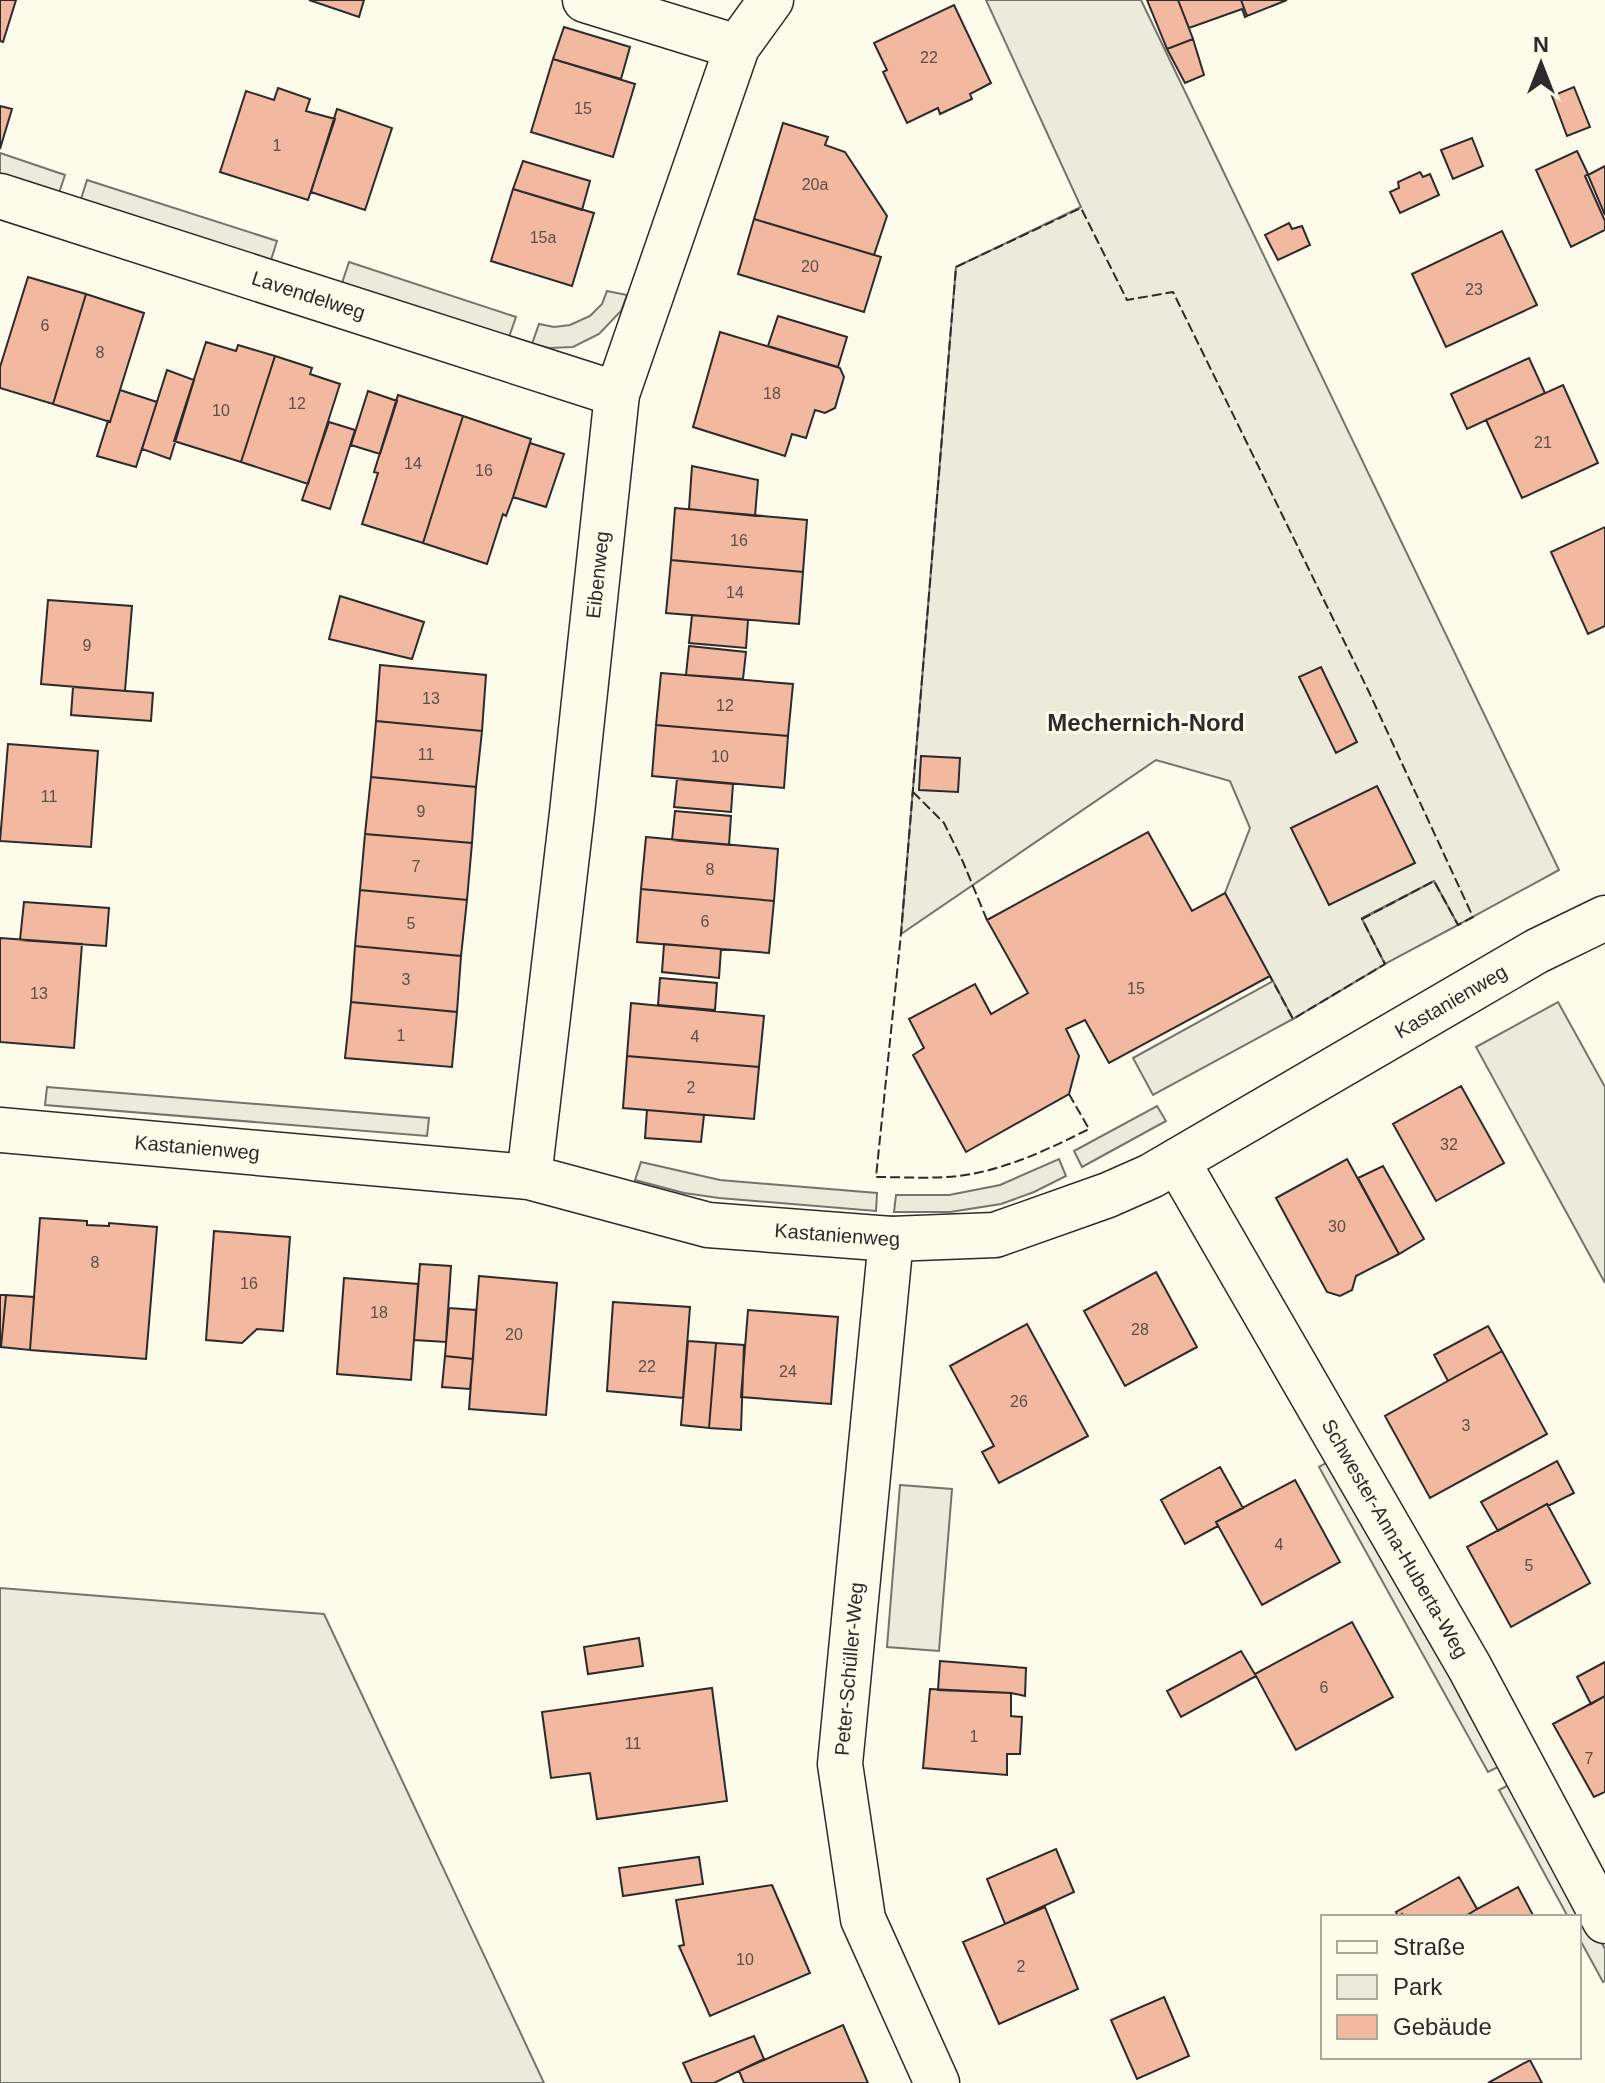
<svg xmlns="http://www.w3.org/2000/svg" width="1605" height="2083" font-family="Helvetica,sans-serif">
<rect width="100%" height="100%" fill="#fdfbea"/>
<path fill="#ecebdb" stroke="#74746e" stroke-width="2" d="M986,0H1141L1559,870L1458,925L1434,881L1362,918L1385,964L1293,1019L1225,893L1250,828L1230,781L1156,760L901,934L956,267L1081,207Z
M1558,1002L1605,1087V1283L1476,1047Z
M0,1588L324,1614L544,2083H0Z"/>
<path fill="#eceadb" stroke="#74746e" stroke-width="2" d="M0,153L65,175L59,193L0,174Z
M87,180L277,241L271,260L81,199Z
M349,262L516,317L509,337L342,283Z
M607,291L627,295L621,311L599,334L573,347L549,348L532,344L539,324L554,327L570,325L590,316L602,304Z
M1434,881L1458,925L1385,964L1362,919Z
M1273,981L1293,1019L1153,1095L1133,1058Z
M47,1087L429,1118L427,1136L45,1105Z
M1157,1106L1166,1121L1082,1167L1074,1151Z
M1059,1159L1066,1176L1034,1192L1001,1204L950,1212H894L896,1195H949L1000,1185Z
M641,1162L720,1180L877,1193L876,1211L719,1198L684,1193L635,1180Z
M1335,1458L1504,1764L1488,1772L1319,1467Z
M900,1485L952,1489L939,1651L887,1647Z
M1514,1782L1605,1949V1981L1603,1982L1579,1938V1917H1568L1499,1790Z"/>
<path fill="#f2b8a0" stroke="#2b2b2b" stroke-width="2" d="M0,0H16L3,42L0,41Z
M309,0H364L359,17Z
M1147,0H1178L1193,39L1167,49Z
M1178,0H1241L1247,16L1245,17L1242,9L1189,28Z
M1241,0H1287L1247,16Z
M954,5L991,83L970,94L972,99L940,114L938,108L907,123L883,72L887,70L874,43Z
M564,27L630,47L621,79L553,59Z
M1193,39L1204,75L1185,83L1167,49Z
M553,59L635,84L613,157L531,132Z
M1574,87L1590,127L1567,136L1552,96Z
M278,88L310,99L306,111L335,119L308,200L220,172L246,91L274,100Z
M0,106L12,109L0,149Z
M337,109L392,128L365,210L311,192Z
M783,123L828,137L825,145L845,152L887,216L874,255L754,219Z
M1472,138L1483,166L1453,179L1441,150Z
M1577,151L1588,174L1585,176L1605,221V230L1571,247L1536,170Z
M523,161L590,181L582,210L513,189Z
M1605,166V215L1588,175Z
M1420,172L1423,177L1430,174L1439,195L1400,213L1390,192L1399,188L1398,182Z
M513,189L594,213L572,286L491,261Z
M754,219L881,257L864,312L738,274Z
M1289,223L1292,229L1302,226L1310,245L1278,260L1265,235Z
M1502,231L1537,305L1446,347L1412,274Z
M28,277L86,294L53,404L0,388V367Z
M86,294L144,313L110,422L53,404Z
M778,316L847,337L838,367L768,346Z
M720,332L840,368L844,377L835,408L825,413L815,410L806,438L792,434L785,456L693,427Z
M206,342L236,351L238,345L275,356L241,462L174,441Z
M275,356L312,368L310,374L340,384L308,484L241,462Z
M1529,358L1545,393L1467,429L1451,394Z
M167,370L194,380L170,459L142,449Z
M1563,385L1598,463L1522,498L1486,420Z
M120,390L157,402L136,467L97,456L108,421L110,422Z
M368,391L397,401L380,454L351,445Z
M398,395L463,416L423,543L362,524L378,473L374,472Z
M463,416L531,439L513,497L506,516L503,514L487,564L423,543Z
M329,422L355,430L330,509L302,500Z
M530,443L564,454L546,507L513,497Z
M692,466L758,480L755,516L689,509Z
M675,508L807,520L803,572L671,560Z
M1605,527V626L1588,634L1551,552Z
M671,560L803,572L799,624L666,613Z
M340,596L424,622L412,659L329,639Z
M48,600L132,606L125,691L41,684Z
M692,615L748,620L746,648L689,643Z
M689,646L746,652L743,679L686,675Z
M380,665L486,675L482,731L376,721Z
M1321,667L1357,742L1336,753L1299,677Z
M661,673L793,684L788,736L656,725Z
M73,687L153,693L151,721L71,715Z
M376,721L482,731L476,787L371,777Z
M656,725L788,736L784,788L652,776Z
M8,744L98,751L91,847L0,841Z
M921,756L960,758L958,792L919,790Z
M371,777L476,787L472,843L365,834Z
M677,779L733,784L731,812L674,807Z
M1377,786L1415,863L1329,905L1291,828Z
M675,811L731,816L729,845L672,840Z
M1148,832L1192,911L1225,893L1270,976L1109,1063L1085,1020L1066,1029L1079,1056L1069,1094L966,1152L913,1055L924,1048L909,1019L975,984L991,1014L1028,993L987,920Z
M365,834L472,843L467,900L360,890Z
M646,837L778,849L774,901L641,889Z
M641,889L774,901L769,953L637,942Z
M360,890L467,900L461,956L355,946Z
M24,902L109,908L106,946L20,940Z
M0,938L82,944L74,1048L0,1042Z
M664,944L721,949L719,978L662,972Z
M355,946L461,956L457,1012L351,1002Z
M660,978L717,983L715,1010L658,1005Z
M351,1002L457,1012L452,1067L345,1058Z
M631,1003L764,1016L759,1067L627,1056Z
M627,1056L759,1067L754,1119L623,1108Z
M1461,1086L1504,1163L1436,1201L1393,1124Z
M647,1110L704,1115L701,1142L645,1138Z
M1347,1159L1399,1254L1356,1276L1352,1290L1340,1296L1327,1292L1276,1198Z
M1383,1166L1424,1239L1399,1254L1358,1178Z
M40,1218L87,1221V1225L109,1226V1223L157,1227L146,1359L30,1350Z
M214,1231L290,1237L283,1331L257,1329L242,1343L206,1340Z
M420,1264L451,1266L446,1342L414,1340Z
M1156,1272L1197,1347L1125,1386L1084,1311Z
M479,1276L557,1283L546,1415L469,1409Z
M344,1278L418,1284L411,1380L337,1374Z
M0,1295H6L1,1347H0Z
M6,1295L34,1297L30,1350L1,1347Z
M613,1302L690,1307L683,1398L607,1391Z
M449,1308L476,1310L473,1359L445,1356Z
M748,1310L838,1317L831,1404L741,1397Z
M1027,1324L1088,1436L999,1483L982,1452L994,1446L950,1366Z
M1488,1326L1502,1351L1448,1381L1434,1355Z
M688,1341L716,1343L709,1428L681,1425Z
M716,1343L744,1345L741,1430L709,1428Z
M1502,1351L1547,1434L1430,1498L1385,1416Z
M445,1356L473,1359L470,1389L442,1387Z
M1557,1461L1574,1493L1548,1506L1547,1504L1498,1531L1481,1502Z
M1220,1467L1243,1508L1216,1522L1218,1526L1185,1544L1161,1500Z
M1295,1480L1340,1562L1262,1605L1216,1522Z
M1547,1504L1590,1583L1511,1627L1467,1547Z
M1352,1622L1393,1697L1296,1750L1255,1674Z
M639,1638L643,1666L588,1674L584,1647Z
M1241,1651L1256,1676L1181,1717L1167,1691Z
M940,1661L1026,1668L1025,1696L1011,1693L938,1690Z
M1605,1662V1696L1591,1704L1577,1677Z
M712,1688L727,1801L597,1819L590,1773L551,1778L542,1712Z
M930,1689L1011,1693V1716L1022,1717L1020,1754H1007V1775L923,1768Z
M1605,1696V1792L1594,1797L1553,1724Z
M1056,1849L1074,1892L1005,1924L987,1879Z
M699,1857L703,1884L623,1896L619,1868Z
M1459,1877L1477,1909L1464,1917H1404L1402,1914L1398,1917L1396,1912Z
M772,1885L810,1973L710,2016L679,1946L684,1945L676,1900Z
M1518,1887L1534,1917H1464L1477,1909Z
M1045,1907L1078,1989L999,2024L963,1942Z
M1164,1997L1189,2056L1137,2079L1111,2020Z
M843,2025L868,2083H744L739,2071Z
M754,2036L764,2059L714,2083H692L683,2063Z
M1530,2060L1542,2083H1488Z"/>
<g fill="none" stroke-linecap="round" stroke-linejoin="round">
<g stroke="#2b2b2b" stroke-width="47">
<g id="minor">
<path d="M585,0L737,47"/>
<path id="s1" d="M0,196L617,394"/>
<path id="s2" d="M0,1130L529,1177L708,1225L891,1239L995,1235L1108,1195L1151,1176L1537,951L1605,918"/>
<path id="s3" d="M1177,1161L1470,1668L1605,1921"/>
<path id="s4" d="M529,1177L572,813L617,394L737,47L771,0"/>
<path d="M891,1239L840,1764L863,1919L937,2083"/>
</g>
</g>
<use href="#minor" stroke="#fdfbea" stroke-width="44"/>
<path stroke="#2b2b2b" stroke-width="2" stroke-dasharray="10 4" stroke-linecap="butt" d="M913,792L944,823L963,862L987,920
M1069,1094L1089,1129C1047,1150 1005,1170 959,1176C932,1179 903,1177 876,1177L901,934L956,267L1081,208L1127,300L1173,292L1368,690L1473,917L1458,925L1434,881L1362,919L1385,964L1293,1019L1270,976"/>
</g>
<g text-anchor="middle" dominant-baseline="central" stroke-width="6" stroke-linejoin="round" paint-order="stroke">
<g font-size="16" fill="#5d4e48">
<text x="929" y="57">22</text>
<text x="583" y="108">15</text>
<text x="277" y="145">1</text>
<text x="815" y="184">20a</text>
<text x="543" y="237">15a</text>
<text x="810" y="266">20</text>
<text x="1474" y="289">23</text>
<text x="45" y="325">6</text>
<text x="100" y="352">8</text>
<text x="772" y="393">18</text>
<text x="297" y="403">12</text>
<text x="221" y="410">10</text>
<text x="1543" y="442">21</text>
<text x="413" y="463">14</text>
<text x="484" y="470">16</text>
<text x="739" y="540">16</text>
<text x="735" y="592">14</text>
<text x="87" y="645">9</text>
<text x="431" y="698">13</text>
<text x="725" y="705">12</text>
<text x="426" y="754">11</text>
<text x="720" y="756">10</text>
<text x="49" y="796">11</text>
<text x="421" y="811">9</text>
<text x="416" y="866">7</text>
<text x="710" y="869">8</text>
<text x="705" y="921">6</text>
<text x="411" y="923">5</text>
<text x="406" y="979">3</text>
<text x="1136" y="988">15</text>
<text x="39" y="993">13</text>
<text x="401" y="1035">1</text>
<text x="695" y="1036">4</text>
<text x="691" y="1087">2</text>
<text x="1449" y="1144">32</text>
<text x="1337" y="1226">30</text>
<text x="95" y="1262">8</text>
<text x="249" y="1283">16</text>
<text x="379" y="1312">18</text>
<text x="1140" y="1329">28</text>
<text x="514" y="1334">20</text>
<text x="647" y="1366">22</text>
<text x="788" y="1371">24</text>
<text x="1019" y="1401">26</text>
<text x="1466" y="1425">3</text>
<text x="1279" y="1544">4</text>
<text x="1529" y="1565">5</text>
<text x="1324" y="1687">6</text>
<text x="974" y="1736">1</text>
<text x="633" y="1743">11</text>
<text x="1589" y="1758">7</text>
<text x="745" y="1959">10</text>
<text x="1021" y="1966">2</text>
</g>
<g font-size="20" fill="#2b2b2b" stroke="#fdfbea">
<text stroke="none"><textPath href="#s1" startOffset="324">Lavendelweg</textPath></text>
<text stroke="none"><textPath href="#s4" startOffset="606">Eibenweg</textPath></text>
<text stroke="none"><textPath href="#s2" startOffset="1518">Kastanienweg</textPath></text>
<text stroke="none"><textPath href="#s2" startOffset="198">Kastanienweg</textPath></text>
<text stroke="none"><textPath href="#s2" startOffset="846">Kastanienweg</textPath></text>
<text stroke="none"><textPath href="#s3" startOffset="436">Schwester-Anna-Huberta-Weg</textPath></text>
<text transform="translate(849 1669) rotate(-85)">Peter-Schüller-Weg</text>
</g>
<g font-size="24" font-weight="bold" fill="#2b2b2b" stroke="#fdfbea">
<text x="1146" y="722">Mechernich-Nord</text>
</g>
</g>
<rect x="1321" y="1915" width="260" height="144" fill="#fdfbea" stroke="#a9a89e" stroke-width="2"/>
<rect x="1337" y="1941" width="40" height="12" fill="#fdfbea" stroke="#a9a89e" stroke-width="2"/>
<text x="1393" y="1955" font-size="24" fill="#2b2b2b">Straße</text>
<rect x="1337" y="1975" width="40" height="24" fill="#ecebdb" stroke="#a9a89e" stroke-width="2"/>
<text x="1393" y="1995" font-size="24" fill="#2b2b2b">Park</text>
<rect x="1337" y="2015" width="40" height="24" fill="#f2b8a0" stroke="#a9a89e" stroke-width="2"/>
<text x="1393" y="2035" font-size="24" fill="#2b2b2b">Gebäude</text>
<g transform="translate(1541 64)" stroke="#fdfbea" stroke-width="6" paint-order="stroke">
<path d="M0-6L14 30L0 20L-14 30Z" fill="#2b2b2b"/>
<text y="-12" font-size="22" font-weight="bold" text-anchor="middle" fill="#2b2b2b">N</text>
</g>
</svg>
